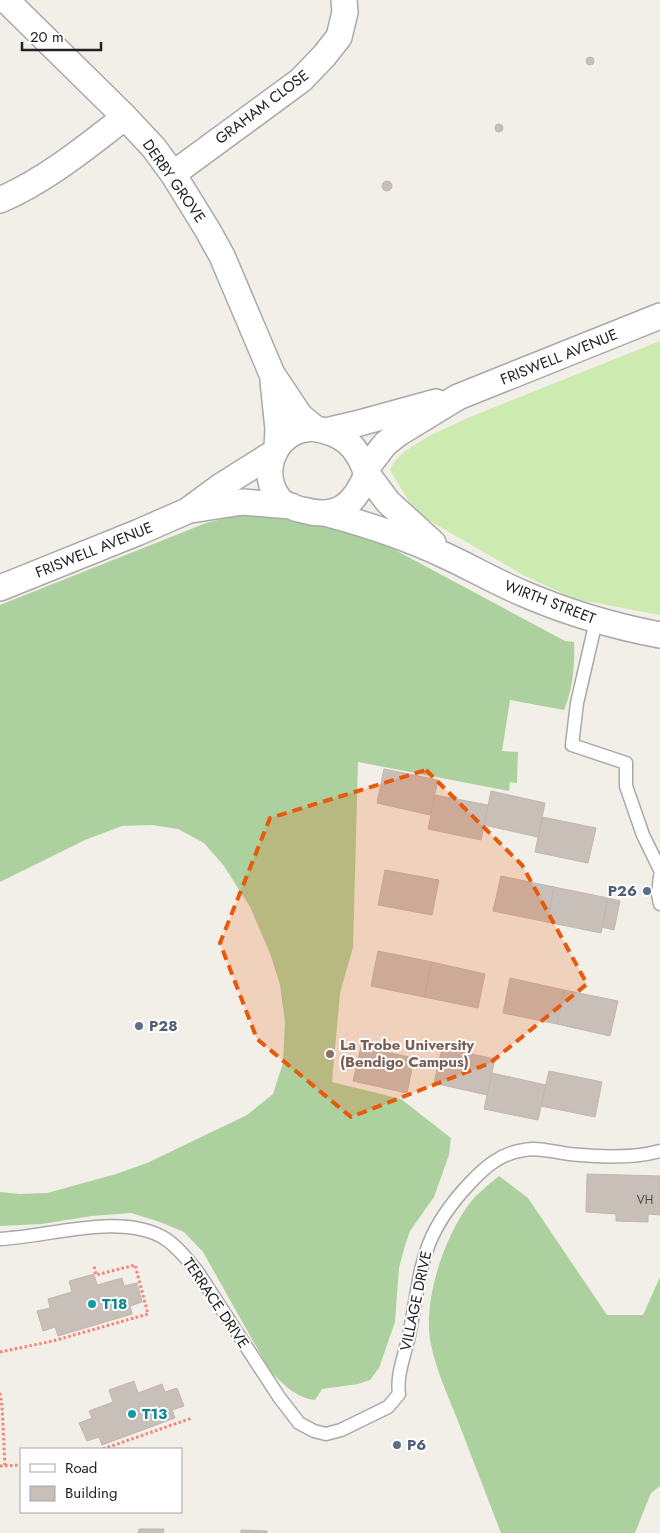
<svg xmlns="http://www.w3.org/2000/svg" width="660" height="1533" font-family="Jost,sans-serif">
<rect width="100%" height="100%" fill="#f2efe9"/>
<path fill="#cdebb0" d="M660,341V615L575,599L525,576L416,513L390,470L394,462L405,451L429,436L470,417Z"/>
<path fill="#add19e" d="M259,515L286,517L342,530L384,544L565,641L574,642C575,665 573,689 564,710L510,700L502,751L518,752L517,783L510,782L509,791L358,762L353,947L340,993L332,1082L401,1099L451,1138L449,1155L434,1197L410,1231L404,1249L399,1268L395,1322L379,1368L370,1380L358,1384L322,1389L315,1400C296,1398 283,1384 270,1371L203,1252L184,1232L160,1222L131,1213L92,1216L42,1224L0,1226V1192L20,1194L47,1193L116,1174L147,1163L247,1115L273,1094L283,1063L285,1022L280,985L270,953L250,907L224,866L204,843L178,829L152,825L122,826L85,840L0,882V605L206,523L234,516Z
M499,1176L528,1198L607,1315H643L660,1277V1486L651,1493L635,1533H501C486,1494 471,1455 456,1416C446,1392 435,1366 430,1340C424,1299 443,1241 467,1207C475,1195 488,1185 499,1176Z"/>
<path fill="#c7bfb8" stroke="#c4b6ab" d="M586 61a4 4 0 1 1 8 0a4 4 0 1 1-8 0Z
M495 128a4 4 0 1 1 8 0a4 4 0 1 1-8 0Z
M382 186a5 5 0 1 1 10 0a5 5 0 1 1-10 0Z
M384,769L438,780L430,815L377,803Z
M491,791L545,803L538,837L484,825Z
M435,795L488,805L481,840L428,829Z
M542,817L596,828L588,863L535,852Z
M385,870L439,880L432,915L378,905Z
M501,876L554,887L547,922L493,911Z
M554,887L608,898L601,933L547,922Z
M608,898L620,901L614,930L602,927Z
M378,951L432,962L424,997L371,986Z
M432,962L485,974L478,1008L424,997Z
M510,978L564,990L557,1024L503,1013Z
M564,990L618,1001L610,1036L557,1024Z
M361,1047L414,1058L407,1093L353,1081Z
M442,1048L495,1059L487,1095L434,1083Z
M549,1071L602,1082L595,1117L541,1106Z
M492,1073L546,1085L538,1120L484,1109Z
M587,1174L660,1176V1215L648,1214V1222L616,1221V1214L586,1212Z
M94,1274L97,1285L122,1278L124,1286L137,1283L142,1302L130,1306L132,1314L58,1336L55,1327L43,1331L37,1311L50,1308L48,1299L72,1292L69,1281Z
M134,1381L138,1393L162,1384L165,1392L177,1388L184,1406L172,1410L175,1418L102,1445L99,1437L87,1441L79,1423L92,1418L89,1411L113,1402L109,1390Z
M139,1529H164L163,1533H138Z
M241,1530L267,1531V1533H241Z"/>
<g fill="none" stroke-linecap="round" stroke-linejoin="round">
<g stroke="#a9a9a9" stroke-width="15">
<path id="lane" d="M596,621L577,703L572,745L626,763V786L643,835L660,870
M660,876L658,894L660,904
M0,1239C48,1237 121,1212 164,1238C177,1246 187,1259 197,1271L279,1397L299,1423L314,1431L326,1434L341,1430L388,1407L399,1394C396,1374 406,1352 410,1331C422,1265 421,1235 470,1183C485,1167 501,1153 524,1150C539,1147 554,1152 569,1154C598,1157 632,1159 660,1151"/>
</g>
<g stroke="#a9a9a9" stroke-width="28">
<path id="street" d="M6,0L125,117L154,148L173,174L207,229L222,256L272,374L300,416L316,429
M173,174L301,80L324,56L339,37L345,12L344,0
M0,200C46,180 85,148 125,117
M273,381L278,429L277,447
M312,428C343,433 357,445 367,474C354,505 338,520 303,510C296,509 283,504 279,499C261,475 271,442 297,431C302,429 307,429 312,428Z
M326,431L356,424L436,402
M365,470L385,444L399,433L458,397L660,316
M367,474L388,502L433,543
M191,510L242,502L291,506
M328,514C369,525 408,538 446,556C472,568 496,582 522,593C566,612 612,626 660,635
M0,588L139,532L187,511L221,486L275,452"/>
</g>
<path stroke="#fa8072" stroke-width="3" stroke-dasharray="2.5 2.5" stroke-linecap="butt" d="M0,1352L53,1341L148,1314L135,1265L96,1275L94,1266
M0,1393L2,1406L5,1466
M103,1449L192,1418
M0,1466L21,1465"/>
<use href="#lane" stroke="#fff" stroke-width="12"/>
<use href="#street" stroke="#fff" stroke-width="25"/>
</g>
<path fill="#e8590c" fill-opacity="0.2" stroke="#e8590c" stroke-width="4" stroke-dasharray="10 6" stroke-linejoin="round" d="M426,770L522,865L587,984L490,1063L351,1117L257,1039L220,943L270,818Z"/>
<g fill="#5c6f8a" stroke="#fff" stroke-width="2">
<circle cx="647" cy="891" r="5"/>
<circle cx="139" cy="1026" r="5"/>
<circle cx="397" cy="1445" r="5"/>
</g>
<circle fill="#8d6e63" stroke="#fff" stroke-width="2" cx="330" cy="1054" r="5"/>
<g fill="#0f9aa8" stroke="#fff" stroke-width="2">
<circle cx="92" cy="1304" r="5"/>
<circle cx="132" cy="1414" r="5"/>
</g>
<g text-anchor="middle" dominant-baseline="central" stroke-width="4" stroke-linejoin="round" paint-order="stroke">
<g font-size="12" fill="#4b4948">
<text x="645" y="1200">VH</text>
</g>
<g font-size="15" fill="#222" stroke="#fff">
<text transform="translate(262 107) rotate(-37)">GRAHAM CLOSE</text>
<text transform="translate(174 181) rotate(55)">DERBY GROVE</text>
<text transform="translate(559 357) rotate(-22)">FRISWELL AVENUE</text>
<text transform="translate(94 550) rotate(-22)">FRISWELL AVENUE</text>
<text transform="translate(550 602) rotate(21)">WIRTH STREET</text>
<text transform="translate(416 1301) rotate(-78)">VILLAGE DRIVE</text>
<text transform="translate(216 1303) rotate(56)">TERRACE DRIVE</text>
</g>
<g font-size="15" font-weight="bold" fill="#4e5e75" stroke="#fff" text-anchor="start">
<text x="637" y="891" text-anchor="end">P26</text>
<text x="149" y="1026">P28</text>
<text x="407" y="1445">P6</text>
</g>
<g font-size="15" font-weight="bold" fill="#785e54" stroke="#fff" text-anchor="start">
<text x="340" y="1045">La Trobe University<tspan x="340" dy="17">(Bendigo Campus)</tspan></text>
</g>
<g font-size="15" font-weight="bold" fill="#0d838f" stroke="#fff" text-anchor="start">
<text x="102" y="1304">T18</text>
<text x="142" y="1414">T13</text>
</g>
</g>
<rect x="20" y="1448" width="162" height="65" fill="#ffffff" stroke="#a7a7a7"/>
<rect x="30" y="1464" width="25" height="8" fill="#ffffff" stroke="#a7a7a7"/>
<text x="65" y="1473" font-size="15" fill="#222222">Road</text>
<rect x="30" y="1486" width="25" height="15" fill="#c7bfb8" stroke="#a7a7a7"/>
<text x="65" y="1498" font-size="15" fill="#222222">Building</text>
<path d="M22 42v8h79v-8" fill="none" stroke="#222222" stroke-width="2.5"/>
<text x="30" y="42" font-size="15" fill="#222222" stroke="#ffffff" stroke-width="4" paint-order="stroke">20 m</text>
</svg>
